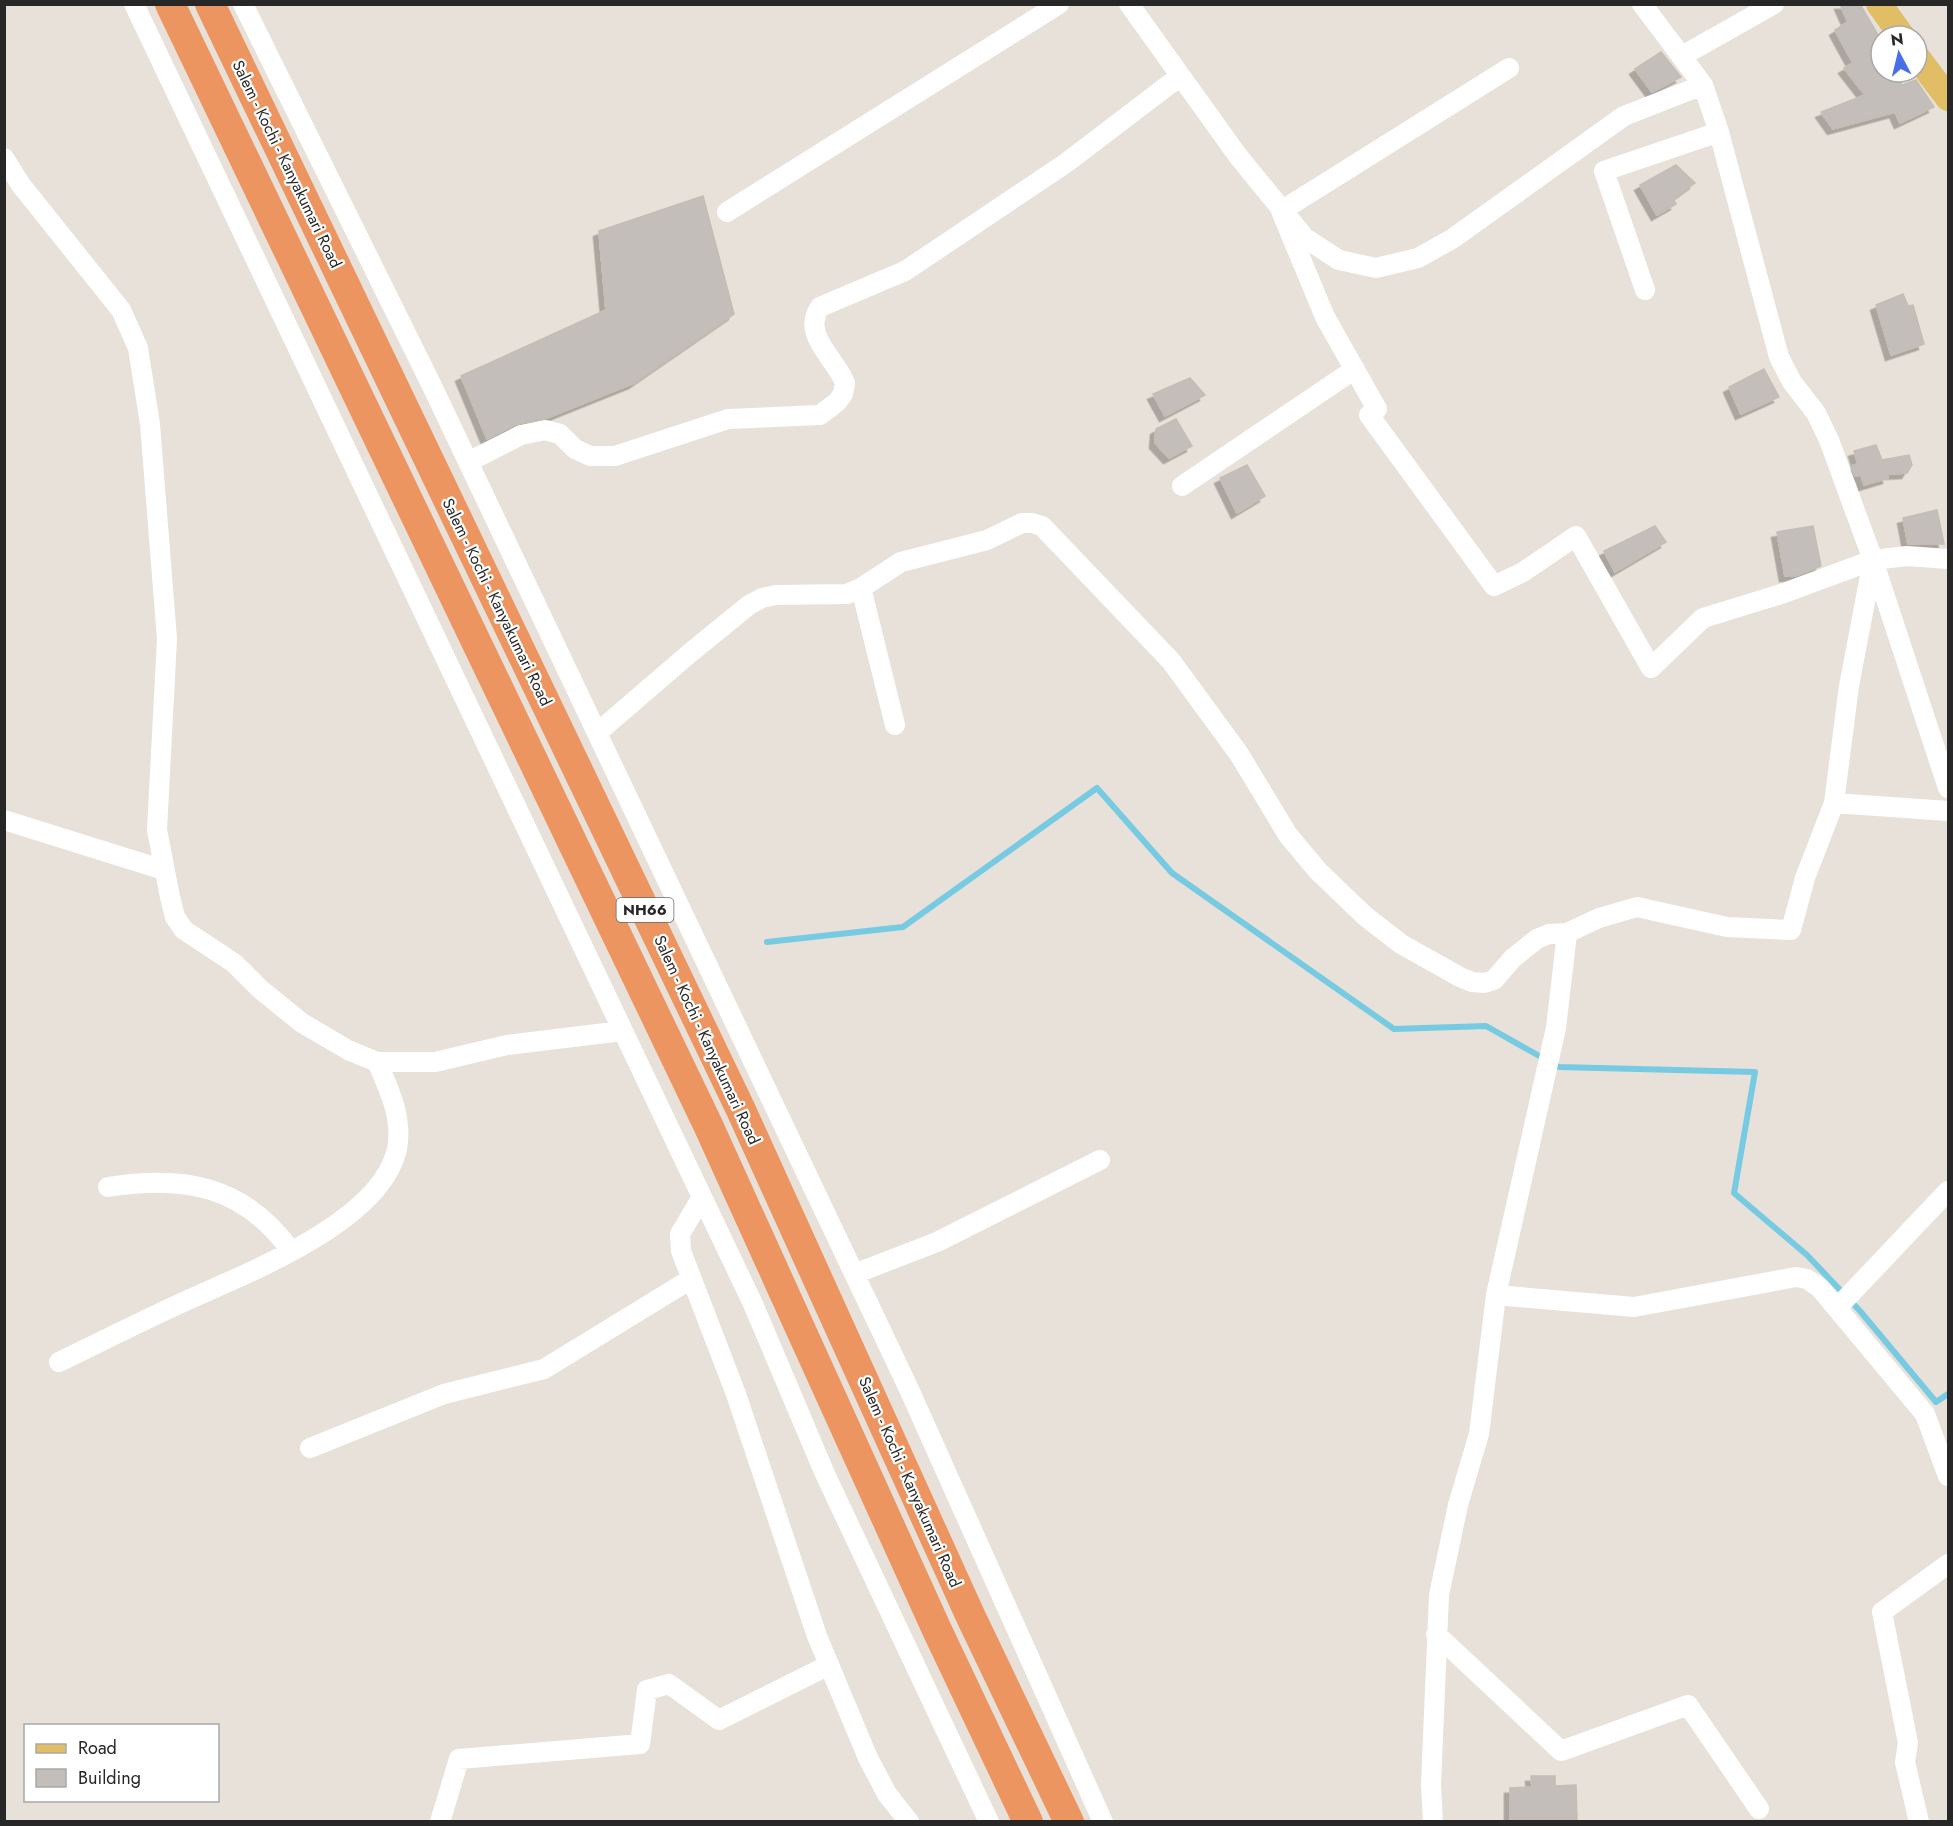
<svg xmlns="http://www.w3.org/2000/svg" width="1953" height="1826" font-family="Jost,sans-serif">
<defs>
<filter id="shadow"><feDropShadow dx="-5.5" dy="5.5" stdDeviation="0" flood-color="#0004"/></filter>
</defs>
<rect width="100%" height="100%" fill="#e8e1d9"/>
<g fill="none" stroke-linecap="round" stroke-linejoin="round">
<path stroke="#76cae1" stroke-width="6" d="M767,942L903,927L1097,788L1172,873L1394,1029L1486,1026L1559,1067L1755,1072L1734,1193L1807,1255L1860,1311L1936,1402L1948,1394"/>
</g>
<path fill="#c3beb9" stroke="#c3bdb4" stroke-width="1.5" filter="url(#shadow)" d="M1840,4H1860L1881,40V72H1895L1902,85L1916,80L1934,107L1900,123L1895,112L1833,129L1821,112L1865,95L1844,68L1853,63L1835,30L1848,22Z
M1661,52L1681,77L1652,92L1635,69Z
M1676,165L1695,183L1673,199L1676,204L1657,215L1640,185Z
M703,196L734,314L634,383L547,418L516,424L487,439L461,376L606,310L599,231Z
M1903,294L1908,306L1913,305L1924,344L1891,355L1876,305Z
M1764,369L1779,397L1741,414L1729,387Z
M1190,378L1205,395L1165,416L1153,394Z
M1176,419L1192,446L1169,458L1155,443L1156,429Z
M1876,445L1882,460L1909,455L1912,465L1907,473L1887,474L1888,478L1864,485L1861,475L1855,476L1851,466L1858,464L1854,451Z
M1247,465L1265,496L1237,513L1220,478Z
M1937,510L1944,544H1908L1903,518Z
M1655,526L1666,542L1615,572L1604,551Z
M1813,526L1821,566L1795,576H1785L1777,532Z
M1531,1776H1555V1786L1576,1785L1577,1821H1510V1788L1532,1787Z"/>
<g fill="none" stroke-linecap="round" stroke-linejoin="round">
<path stroke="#fff" stroke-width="20" d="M134,4L753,1304L825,1474L989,1822
M243,4L432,386L908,1387L1103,1822
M1129,4L1238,156L1305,238L1339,260L1376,268L1418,258L1452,239L1624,116L1703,85L1719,132L1779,357L1792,382L1816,413L1829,440L1873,560L1948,788
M1642,4L1703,85
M1682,56L1774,4
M1509,68L1281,211L1325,317L1377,409L1369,415L1494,586L1523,572L1576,536L1651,668L1703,618L1781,594L1873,560
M4,158L21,185L121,310L138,348L150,424L167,639L157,830L170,897L175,917L184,930L234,963L260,989L302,1023L348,1050L377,1062H435L507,1045L622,1031
M727,212L1059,4
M1645,290L1604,171L1719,132
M468,462L521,435L545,430L560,434L575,449L590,456H615L728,419L820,415L837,402L843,394L845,383C835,357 801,335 820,307L905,271L1066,163L1179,77
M1182,486L1355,369
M861,588L895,725
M597,733L690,653L749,605L762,598L776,595L847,594L861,588L901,562L987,540L1022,523H1032L1042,526L1171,661L1239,754L1288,835L1318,871L1365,916L1401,944L1460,977L1472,982L1484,983L1494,980L1513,958L1537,939L1549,934L1567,933L1599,918L1637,907L1727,927L1791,930L1805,878L1834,803L1849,686L1873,560L1907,556L1948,559
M1834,803L1948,811
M4,820L164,870
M108,1187C183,1175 244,1185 291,1251
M702,1197L680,1234L681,1251L736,1394L817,1636L868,1758L887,1794L909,1822
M854,1274L937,1242L1100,1160
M1496,1295L1634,1307L1796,1277L1807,1279L1820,1288L1925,1414L1948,1476
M1837,1308L1948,1191
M59,1362C98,1343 138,1323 177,1305C241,1275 381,1224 397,1149C403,1118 389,1089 377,1062
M310,1448L444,1394L544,1369L691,1279
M1436,1634L1561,1751L1688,1705L1759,1809
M440,1822L459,1759L640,1744L647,1690L669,1684L719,1720L829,1665
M1433,1822L1431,1784L1439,1595L1458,1505L1479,1434L1496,1295L1556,1028L1567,933
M1919,1822L1905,1762L1908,1743L1882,1612L1948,1564"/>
<path stroke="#e1bd66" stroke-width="26" d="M1879,4L1902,36
M1917,57L1948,98"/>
<path stroke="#ed9560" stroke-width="30" d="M170,4L708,1125L937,1630L1028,1822
M210,4L741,1110L970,1615L1069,1822"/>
</g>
<g text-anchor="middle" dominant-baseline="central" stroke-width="4.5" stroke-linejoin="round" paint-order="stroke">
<rect fill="#fff" stroke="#686868" stroke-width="1.5" x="616.5" y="898" width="57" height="24" rx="4.5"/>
<g font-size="15" font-weight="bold" fill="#272727">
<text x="645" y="910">NH66</text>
</g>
<g font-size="16" fill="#272727" stroke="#fff">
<text transform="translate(287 164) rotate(64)">Salem - Kochi - Kanyakumari Road</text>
<text transform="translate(497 602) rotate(64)">Salem - Kochi - Kanyakumari Road</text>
<text transform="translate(707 1040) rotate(65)">Salem - Kochi - Kanyakumari Road</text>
<text transform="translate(910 1482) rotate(66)">Salem - Kochi - Kanyakumari Road</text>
</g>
</g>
<rect width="1953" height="1826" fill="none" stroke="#272727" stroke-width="12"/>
<rect x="24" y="1724" width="195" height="78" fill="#ffffff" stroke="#a9a9a9" stroke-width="1.5"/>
<rect x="36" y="1744" width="30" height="9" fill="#e1bd66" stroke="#a9a9a9" stroke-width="1.5"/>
<text x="78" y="1754" font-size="18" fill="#272727">Road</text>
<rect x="36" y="1769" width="30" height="18" fill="#c3beb9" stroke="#a9a9a9" stroke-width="1.5"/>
<text x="78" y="1784" font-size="18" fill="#272727">Building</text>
<g transform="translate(1899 54) rotate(353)"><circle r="28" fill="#ffffff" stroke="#a9a9a9" stroke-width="1.5"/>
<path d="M0-4.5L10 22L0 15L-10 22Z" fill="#486fe6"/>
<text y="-9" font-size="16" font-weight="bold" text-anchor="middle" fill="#272727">N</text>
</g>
</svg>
